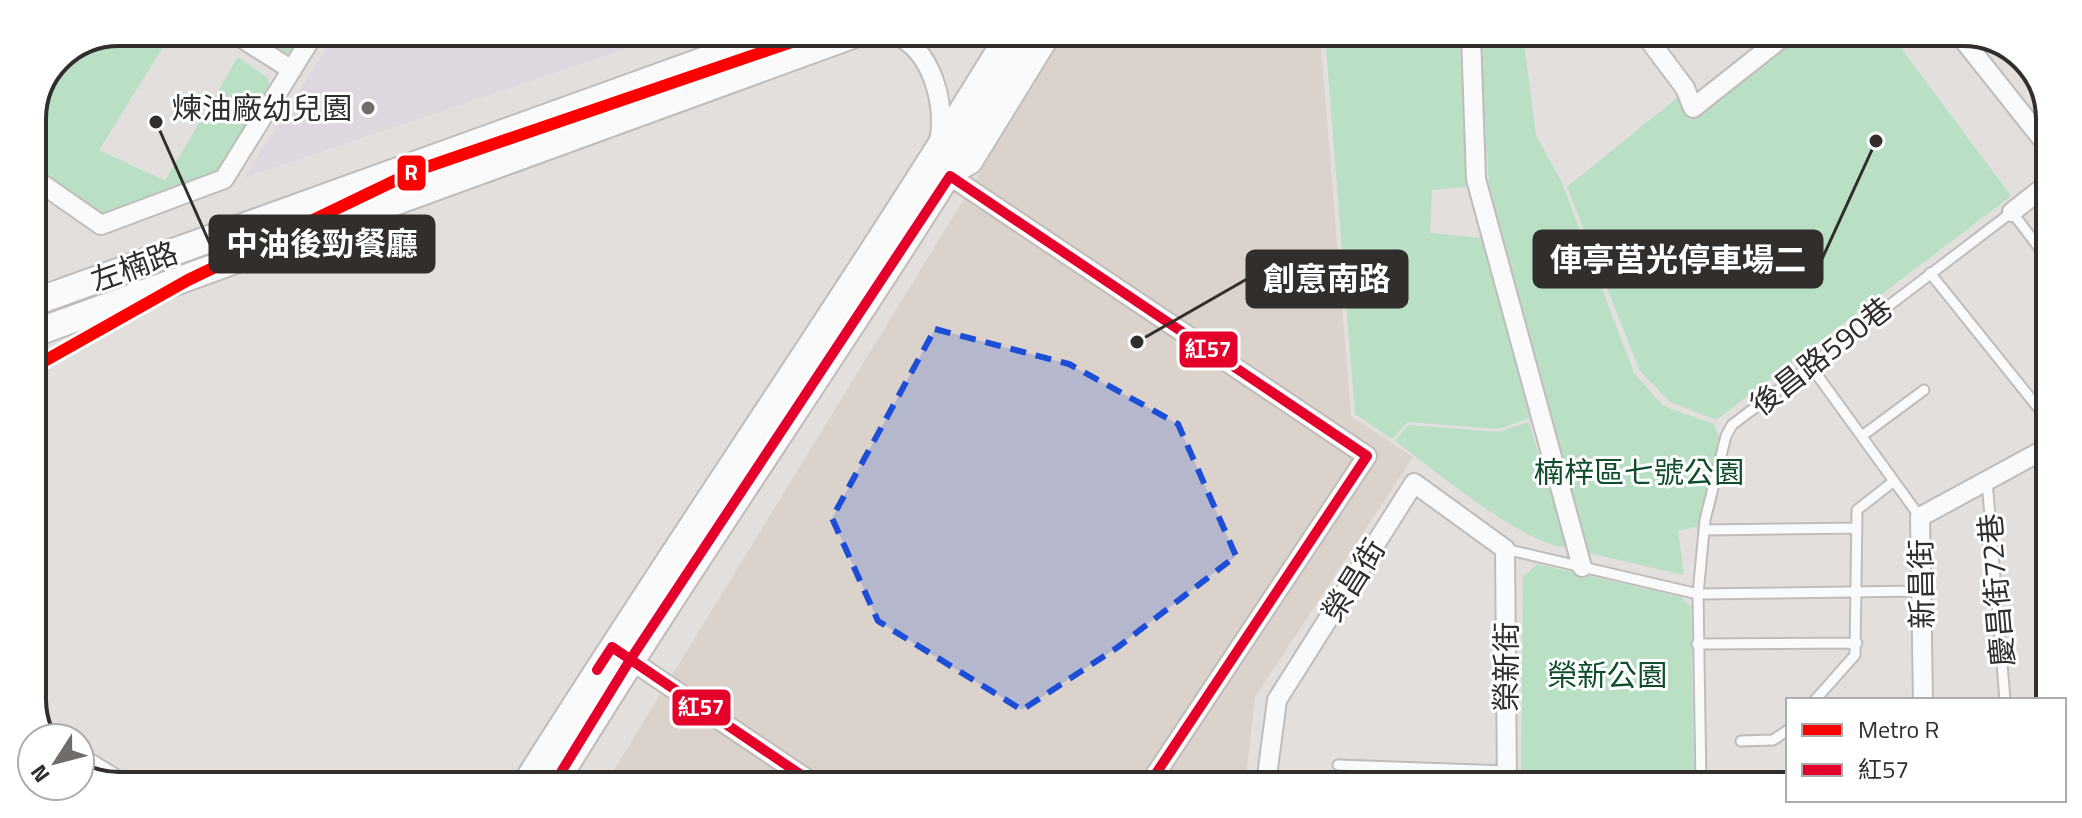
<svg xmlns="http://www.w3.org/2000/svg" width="2082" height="818" font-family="'Titillium Web','Noto Sans TC',sans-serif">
<rect width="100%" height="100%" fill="#e2dfdc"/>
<path fill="#dbd2cb" d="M1065,34L1320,35L1351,416L1413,457L1255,697L1245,784L606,783Z"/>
<path fill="#dfd7e0" d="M336,33H645L654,39L244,178Z"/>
<path fill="#b9dfc4" d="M119,32H153L163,47L99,150L165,181L238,57L269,79L268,93L219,172L103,216L32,172V113L58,57Z
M251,32H308L298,50L285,54Z
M1325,35H1459L1469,187L1432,190L1430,233L1482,238L1530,418L1498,429L1408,422L1392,439L1355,414Z
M1479,35L1523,36L1536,135L1562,183L1634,373L1663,406L1714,424L1720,441L1700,526L1678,531L1684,575L1589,553L1489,185Z
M1796,36H1892L2011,196L1716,420L1670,402L1640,371L1567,187L1678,97L1690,120Z
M1529,422L1567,547C1524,546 1432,468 1395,441L1408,425L1499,432Z
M1537,564L1681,597L1691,607L1694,785H1521L1523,577Z"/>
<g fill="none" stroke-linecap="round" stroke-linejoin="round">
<g stroke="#bfbcba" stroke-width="13">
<path id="lane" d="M1930,273L2048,420
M1810,365L1920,517
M1862,436L1924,390
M1987,480L2005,700
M1704,530L1857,528
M1505,549L1698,594L1921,591
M1697,644L1857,643
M1815,700L1855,655L1857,510L1894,481
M1741,741L1773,740L1788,730
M1338,765L1507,771
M1701,785L1698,594L1705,520L1726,436L1732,425L2012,212L2049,261"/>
</g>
<g stroke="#bfbcba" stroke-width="22">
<path id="street" d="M232,32L292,70
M894,34C933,50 946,105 939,142
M1052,34L972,164L950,176L1367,456L1149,784
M1471,35L1476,179L1582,567
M1646,36L1685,88L1693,108L1784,36
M1961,37L2050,149
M32,177L101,225L224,179L315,32
M2012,212L2049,183
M623,655L813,783
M1923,700L1920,517L2047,448
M1266,784L1277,700L1414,483L1505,549L1507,785"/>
</g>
<g stroke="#bfbcba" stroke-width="30">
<path id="secondary" d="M32,303L778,34
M32,334L855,34
M80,762L111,781
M527,782C685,531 855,288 1010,34
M555,782C710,530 882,289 1034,34"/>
</g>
<use href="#lane" stroke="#fbfafa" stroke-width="9"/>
<use href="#street" stroke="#fbfafa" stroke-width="18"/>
<use href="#secondary" stroke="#fbfafa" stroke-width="26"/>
<g stroke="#fff" stroke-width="16">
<path id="bus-1" d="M950,176L1367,456
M597,670L612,647L813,783
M555,782L630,660L950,176
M1149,784L1367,456"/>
</g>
<use href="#bus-1" stroke="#e4002b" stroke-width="10"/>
<g stroke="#fff" stroke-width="18">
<path id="metro-1" d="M32,368L188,280L415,171L815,34"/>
</g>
<use href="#metro-1" stroke="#f00" stroke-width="12"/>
</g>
<path fill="#1d4ed8" fill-opacity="0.2" stroke="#1d4ed8" stroke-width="6" stroke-dasharray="16 10" stroke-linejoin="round" d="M935,329L1069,364L1178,424L1236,556L1118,647L1022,710L878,621L832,518Z"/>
<circle fill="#6f6c6a" stroke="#fff" stroke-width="3" cx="368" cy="108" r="8"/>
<g text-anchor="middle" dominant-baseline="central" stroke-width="6" stroke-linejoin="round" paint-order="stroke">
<g font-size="30" fill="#312e2c" stroke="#fff" text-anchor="end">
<text x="352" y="108">煉油廠幼兒園</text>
</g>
<g font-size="30" fill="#312e2c" stroke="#fff">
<text transform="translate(134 266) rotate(-20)">左楠路</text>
<text transform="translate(1821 356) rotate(-38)">後昌路590巷</text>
<text transform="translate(1353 580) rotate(-58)">榮昌街</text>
<text transform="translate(1921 584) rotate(-91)">新昌街</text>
<text transform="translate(1996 590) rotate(-95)">慶昌街72巷</text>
<text transform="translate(1506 667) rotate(-90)">榮新街</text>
</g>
<g font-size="30" fill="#0f4d2d" stroke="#fff">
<text x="1639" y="472">楠梓區七號公園</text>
<text x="1607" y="675">榮新公園</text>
</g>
</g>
<path d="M0 0H2082V818H0ZM119 46H1963A73 73 0 0 1 2036 119V699A73 73 0 0 1 1963 772H119A73 73 0 0 1 46 699V119A73 73 0 0 1 119 46Z" fill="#fff" fill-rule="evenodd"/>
<path fill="none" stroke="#312e2c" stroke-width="4" d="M119 46H1963A73 73 0 0 1 2036 119V699A73 73 0 0 1 1963 772H119A73 73 0 0 1 46 699V119A73 73 0 0 1 119 46Z"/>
<path fill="none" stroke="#312e2c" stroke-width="3" d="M156 122L210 244M1876 141L1822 259M1137 342L1247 279"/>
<g fill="#312e2c" stroke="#fff" stroke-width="3">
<circle cx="156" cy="122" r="8"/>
<circle cx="1876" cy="141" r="8"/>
<circle cx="1137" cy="342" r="8"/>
</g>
<g fill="#312e2c" stroke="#312e2c" stroke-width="3">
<rect x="210" y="216" width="224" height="56" rx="8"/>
<rect x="1534" y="231" width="288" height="56" rx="8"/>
<rect x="1247" y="251" width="160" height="56" rx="8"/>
</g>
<g font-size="32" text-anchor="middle" font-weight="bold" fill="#fff">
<text x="322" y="255">中油後勁餐廳</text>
<text x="1678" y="271">俥亭莒光停車場二</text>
<text x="1327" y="290">創意南路</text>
</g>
<g stroke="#fff" stroke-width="3">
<rect x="396" y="154" width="31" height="38" rx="8" fill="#f00"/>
<rect x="1178" y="330" width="61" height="39" rx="8" fill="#e4002b"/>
<rect x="671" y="688" width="61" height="39" rx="8" fill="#e4002b"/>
</g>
<g font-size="22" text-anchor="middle" font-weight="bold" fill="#fff">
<text x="411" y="180">R</text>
<text x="1208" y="357">紅57</text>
<text x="701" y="715">紅57</text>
</g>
<rect x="1786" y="698" width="280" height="104" fill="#ffffff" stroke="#adabab" stroke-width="2"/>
<rect x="1802" y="724" width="40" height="12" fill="#ff0000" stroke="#adabab" stroke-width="2"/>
<text x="1858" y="738" font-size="24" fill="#312e2c">Metro R</text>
<rect x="1802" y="764" width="40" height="12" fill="#e4002b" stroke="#adabab" stroke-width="2"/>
<text x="1858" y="778" font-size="24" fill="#312e2c">紅57</text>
<g transform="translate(56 762) rotate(234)"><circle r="38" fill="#ffffff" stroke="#adabab" stroke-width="2"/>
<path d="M0-6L14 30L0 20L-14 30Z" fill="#6f6c6a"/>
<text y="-12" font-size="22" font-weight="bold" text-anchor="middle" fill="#312e2c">N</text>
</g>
</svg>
